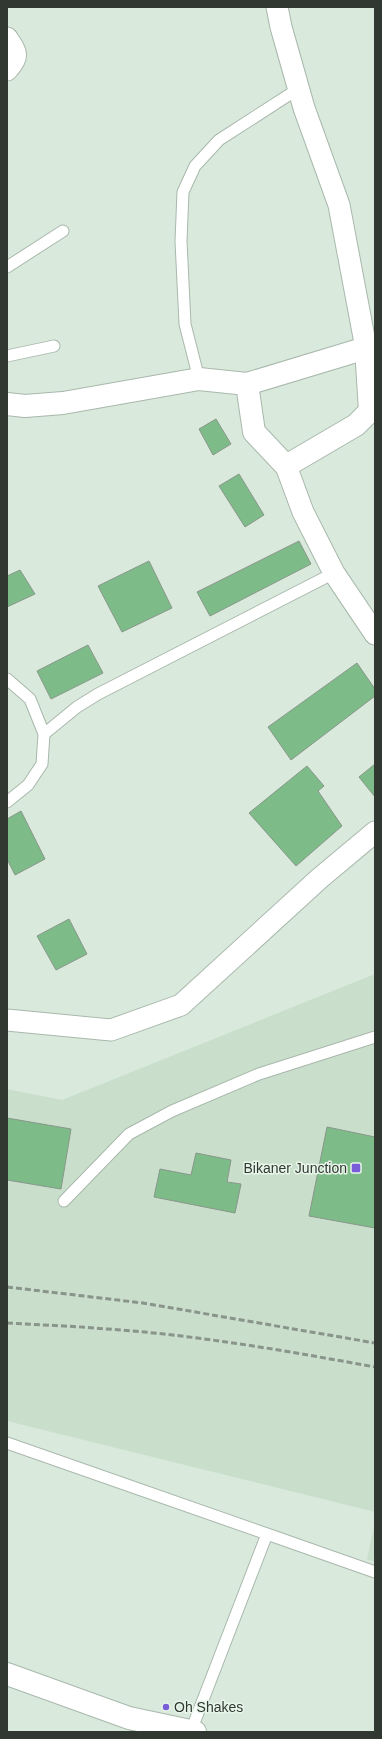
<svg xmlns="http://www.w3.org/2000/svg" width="382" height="1739" font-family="Arial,sans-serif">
<rect width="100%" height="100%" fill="#d9e9dc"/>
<path fill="#c9dfcc" d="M375,974V1512L7,1421V1089L62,1100Z
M375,1521V1561L367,1560Z"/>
<path fill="#7dbb88" stroke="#89978b" d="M216,419L231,444L213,455L199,429Z
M239,474L264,515L245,527L219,486Z
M299,541L311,564L210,616L197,592Z
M149,561L172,608L122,632L98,586Z
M20,570L35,594L7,607V576Z
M88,645L103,673L51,699L37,671Z
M357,663L375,689V696L291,760L268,727Z
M375,764V797L359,777Z
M307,766L324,786L318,791L342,826L296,866L249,813Z
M21,811L45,859L15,875L7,859V819Z
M69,919L87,954L56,970L37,936Z
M7,1118L71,1129L61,1189L7,1180Z
M327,1127L375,1137V1228L309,1216Z
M196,1153L231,1160L227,1182L241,1184L235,1213L154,1197L160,1169L191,1175Z"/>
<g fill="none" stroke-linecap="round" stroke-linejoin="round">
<g stroke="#a9b8ac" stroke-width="13">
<path id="service" d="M7,267L63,231
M7,356L54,346
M199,379L185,324L181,241L183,192L195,166L219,140L298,89
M7,679L30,699L44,734L42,764L28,785L7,802
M44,734L77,707L98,694L334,573
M64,1201L129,1134L172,1111L259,1074L375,1037
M7,1443L267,1534L191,1731
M267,1534L375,1572"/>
</g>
<g stroke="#a9b8ac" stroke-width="23">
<path id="minor" d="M277,7L281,27L304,108L339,205L366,348
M7,38C17,53 20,56 7,70
M286,466L303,512L334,573L375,634
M7,1020L111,1030L181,1005L320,878L375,832"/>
</g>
<g stroke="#a9b8ac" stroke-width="24">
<path id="tertiary" d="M366,348L370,411L356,425L286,466L254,432L247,384Z
M7,404L25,406L63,403L199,379L247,384
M7,1674L129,1718L195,1732"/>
</g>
<use href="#service" stroke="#fff" stroke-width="11"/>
<use href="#minor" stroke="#fff" stroke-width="21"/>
<use href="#tertiary" stroke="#fff" stroke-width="22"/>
<path stroke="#89948b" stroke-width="3" stroke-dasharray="6 3" stroke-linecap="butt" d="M7,1287L143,1303L375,1343
M7,1323C40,1325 74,1326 107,1329C197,1335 287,1351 375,1367"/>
</g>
<g fill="#7a5dd8" stroke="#e7f6e9" stroke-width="1.5">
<rect x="351" y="1163" width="10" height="10" rx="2"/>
<circle cx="166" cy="1707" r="4"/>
</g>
<g text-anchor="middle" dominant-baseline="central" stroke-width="3" stroke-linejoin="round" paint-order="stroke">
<g font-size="14" fill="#313731" stroke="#e7f6e9" text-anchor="end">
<text x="347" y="1168">Bikaner Junction</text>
<text x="174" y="1707" text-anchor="start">Oh Shakes</text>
</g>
</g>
<rect width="382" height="1739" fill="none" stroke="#313731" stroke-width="16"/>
</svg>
